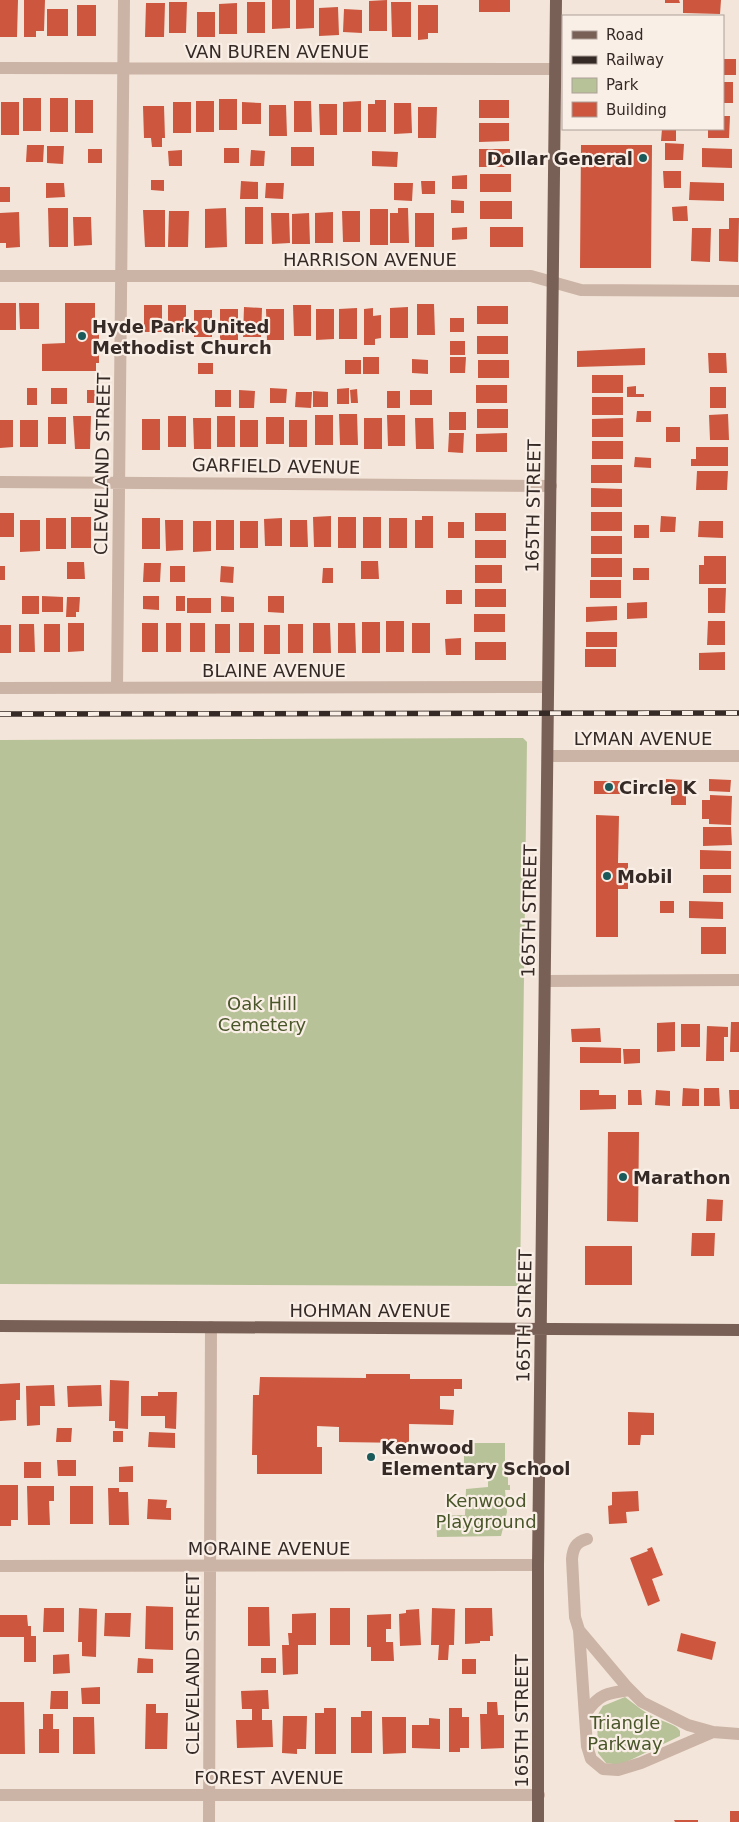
<svg xmlns="http://www.w3.org/2000/svg" width="739" height="1822" font-family="'DejaVu Sans',sans-serif">
<rect width="100%" height="100%" fill="#f3e5d9"/>
<path fill="#b7c298" d="M523,738L527,742L520,1286L0,1284V740Z
M464,1443H505V1464L508,1467V1485H510V1490H505L507,1512L501,1536L437,1537L436,1516L465,1515L466,1489L488,1487V1470L474,1471L464,1468Z
M625,1697C637,1706 648,1716 663,1721C670,1724 676,1725 680,1731V1736L620,1765L606,1763L598,1753L597,1716L603,1706Z"/>
<path fill="#cc563e" d="M0,0H18L17,37H0Z
M24,0H45L44,31H36V37H24Z
M272,0H290V28L272,29Z
M296,0H314V28L296,29Z
M387,0V31H369V1Z
M479,0H510V12H479Z
M665,0H679L680,3H665Z
M683,0H721L720,14L683,13Z
M169,2H187L186,33H169Z
M247,2H265V33H247Z
M391,2H411V37H392Z
M146,3H165L164,37H145Z
M237,3V34H219V4Z
M77,5H96V36H77Z
M418,5H438V33H428V39L418,40Z
M338,7L339,35L319,36V8Z
M47,9H68V36H47Z
M344,9L362,10V33L343,32Z
M197,12H215V37H197Z
M723,59H736V75H723Z
M723,82H733V103H723Z
M23,98H41V131H23Z
M50,98H68V132H50Z
M219,99H237V130H219Z
M75,100H93V133H75Z
M375,100H386V132H368V104H375Z
M479,100H509V118H479Z
M196,101H214V132H196Z
M294,101H311L312,132H294Z
M361,101V132H343V102Z
M1,102H19V135H1Z
M173,102H191V133H173Z
M242,102L261,103V124H242Z
M394,103H411L412,133L394,134Z
M319,104H337V135H320Z
M269,105H286L287,136H269Z
M143,106H164L165,138H162V147H152L151,138H144Z
M418,107H437L436,138H418Z
M723,116H730L729,138H708V129H723Z
M479,123H509V141L479,142Z
M662,129H676V141H661Z
M665,143L684,144L683,160H665Z
M27,145H44L43,162H26Z
M581,145H652L651,268H580Z
M47,146H64L63,164L47,163Z
M291,147H314V166H291Z
M224,148H239V163H224Z
M702,148L732,149V168L702,167Z
M88,149H102V163H88Z
M479,149H510V167H479Z
M182,150V166H169L168,151Z
M251,150L265,151L264,166H250Z
M372,151L398,152L397,167L372,166Z
M663,171H681V188H664Z
M480,174H511V192H480Z
M467,175V189H452V176Z
M151,180H164V191L151,190Z
M241,181L258,182V199H240Z
M421,181H435V194H422Z
M690,182L724,183V201L689,200Z
M46,183H64L65,197L46,198Z
M266,183H284L283,199L265,198Z
M394,183H413L412,201L394,200Z
M0,187H10V202H0Z
M451,200L464,201V213H451Z
M480,201H512V219H480Z
M687,206L688,221H673L672,207Z
M245,207H263V244H245Z
M48,208H68V247H49Z
M226,208L227,247L205,248V209Z
M398,208H408L409,243H390V213H398Z
M370,209H388V245H370Z
M143,210H165V247H145Z
M169,211H189L188,247H168Z
M342,211H360V242H343Z
M19,212L20,247L6,248V243H0V213Z
M333,212V243H315V213Z
M271,213H289L290,243L272,244Z
M309,213L310,244H292V214Z
M415,213H434V247H415Z
M73,217H91L92,245L74,246Z
M729,218H739L738,262L719,261V229H729Z
M467,227V239L452,240V228Z
M490,227H523V247H490Z
M692,228H711L710,262L691,261Z
M0,303H16V330H0Z
M19,303H39V329H20Z
M65,303H95V329H99V363H96V371H42V344L65,343Z
M417,304H434L435,335H417Z
M144,305H162V332H144Z
M168,305H186V332H168Z
M293,305H311V336H294Z
M477,306H508V324H477Z
M244,307L262,308L261,337H243Z
M408,307V338H390V308Z
M357,308V339H339V309Z
M373,308V316L381,315V338L375,339V345H364V309Z
M220,309H238V340H220Z
M266,309H284V340H267Z
M316,309H334V339L316,340Z
M194,310H212V337H194Z
M450,318H464V332H450Z
M477,336H508V354H477Z
M450,341H465V355H450Z
M645,348V365L577,367V351Z
M708,353H726L727,373H709Z
M363,357H379V374H363Z
M450,357H466L465,373H450Z
M412,359L428,360V374L412,373Z
M345,360H361V374H345Z
M478,360H509V378H478Z
M198,363H213V374H198Z
M592,375H623V393H592Z
M476,385H507V403H476Z
M636,386V394H644V397H627V387Z
M710,387H726V408H710Z
M27,388H37V405H27Z
M51,388H67V404H51Z
M270,388L287,389L286,403H270Z
M349,388V404H337V389Z
M357,389L358,403H351L350,390Z
M87,390H101V403H87Z
M215,390H231V407H215Z
M239,390L255,391L254,408H239Z
M410,390H432V405H410Z
M313,391L328,392V407H313Z
M387,391H400V408H387Z
M296,392H312L311,408L295,407Z
M592,397H623V415H592Z
M477,409H508V428H477Z
M637,411H651V422H636Z
M449,412H466V430H449Z
M339,414H357L358,445H340Z
M728,414L729,440H710L709,415Z
M315,415H333V445H315Z
M387,415H405V446H388Z
M73,416H91L90,449H75Z
M168,416H186V447H168Z
M217,416H235V447H217Z
M48,417H66V444H48Z
M266,417H284V444H266Z
M193,418H211V449H194Z
M364,418H382V449H364Z
M415,418H433L434,449H416Z
M623,418V437H592V419Z
M142,419H160V450H142Z
M0,420H13V447L0,448Z
M20,420H38V447H20Z
M240,420H258V447H240Z
M289,420H307V447H289Z
M666,427H680V442H666Z
M449,433H464L463,453L448,452Z
M507,433V452H476V434Z
M592,441H623V459H592Z
M696,447H728V466H691V459H696Z
M635,457L651,458V468L634,467Z
M591,465H622V483H591Z
M697,471H728L727,490H696Z
M591,488L622,489V507H591Z
M591,512H622V531H591Z
M0,513H14V537H0Z
M475,513H506V531H475Z
M331,516V547H314L313,517Z
M422,516H433V548H415V520H422Z
M661,516L676,517L675,532H660Z
M71,517H91V548H71Z
M338,517H356V548H338Z
M363,517H381V548H363Z
M46,518H66V549H46Z
M142,518H160V549H142Z
M282,518V546H265L264,519Z
M389,518H407V548H389Z
M20,520H40V551L20,552Z
M165,520H183V550L166,551Z
M216,520H234V550H216Z
M290,520H307L308,547H290Z
M193,521H211V551L193,552Z
M240,521H258V548H240Z
M699,521H723V538L698,537Z
M448,522H464V538H448Z
M634,525H649V538H634Z
M591,536H622V554H591Z
M475,540H506V558H475Z
M704,556H726V584H699V565H704Z
M591,558H622V577H591Z
M361,561H378L379,579H361Z
M67,562H84L85,579H67Z
M144,563H161L160,582H143Z
M475,565H502V583H475Z
M0,566H5V580H0Z
M170,566H185V582H170Z
M221,566L234,567L233,583L220,582Z
M323,568H333V583H322Z
M633,568H649V580H633Z
M590,580H621V598H590Z
M708,588H726L725,613H708Z
M475,589H506V607H475Z
M446,590H462V604H446Z
M22,596H39V614H22Z
M42,596L63,597V612H42Z
M143,596H159V610L143,609Z
M176,596H185V611H176Z
M221,596L234,597V612H221Z
M268,596H284V613L268,612Z
M67,597H80L79,612H76V617H66Z
M187,598H211V613H187Z
M647,602V618L627,619V603Z
M617,606V620L586,622V607Z
M474,614H505V632H474Z
M386,621H404V652H386Z
M708,621H725V645H707Z
M362,622H380V653H362Z
M68,623H84V651L68,652Z
M142,623H158V652H142Z
M166,623H181V652H166Z
M190,623H205V652H190Z
M239,623H254V652H239Z
M313,623H330L331,653H313Z
M338,623H355L356,653H338Z
M412,623H430V653H412Z
M19,624H34L35,652H19Z
M44,624H60V652H44Z
M215,624H230V653H215Z
M288,624H303V653H288Z
M0,625H11V653H0Z
M264,625H280V654H264Z
M586,632H617V647H586Z
M461,638V655H446L445,639Z
M475,642H506V660H475Z
M585,649H616V667H585Z
M725,652V670H699V653Z
M666,779L684,780L683,796H686V805H671V789H666Z
M709,779L731,780L730,792L709,791Z
M594,781H624V794H594Z
M710,795L732,796L731,825L709,824V819H702V800H710Z
M596,815L619,816L618,863H628V889H618V937H596Z
M703,827H731L732,845L703,846Z
M700,850L731,851V869H700Z
M703,875H731V893H703Z
M660,901H674V913H660Z
M689,901L723,902V919L689,918Z
M701,927H726V954H701Z
M675,1022V1051L657,1052V1023Z
M731,1022H739V1052H730Z
M681,1024H700V1047H681Z
M707,1026L728,1027V1037H724V1061H706Z
M600,1028L601,1042H572L571,1029Z
M580,1047L621,1048V1063H580Z
M623,1049H640V1063L624,1064Z
M683,1088L699,1089V1106H682Z
M704,1088H719L720,1106H704Z
M580,1090H599V1095H616V1109L580,1110Z
M628,1090H641L642,1105H628Z
M656,1090L670,1091V1106L655,1105Z
M729,1090H739V1109H730Z
M608,1132H639L638,1222L607,1221Z
M707,1199L723,1200L722,1221H706Z
M692,1233H715L714,1256H691Z
M585,1246H632V1285H585Z
M366,1374H410V1379H462V1389H454V1396H440V1409L454,1410L453,1425L409,1424V1443L339,1442V1427L317,1426V1447H322V1474H257V1455H252L253,1395H259L260,1377L366,1378Z
M110,1380L129,1381L128,1429L115,1428V1421H109Z
M20,1383V1400H16V1420L0,1421V1384Z
M54,1385L55,1406H40V1425L27,1426L26,1386Z
M101,1385L102,1406L68,1407L67,1386Z
M158,1392H177L176,1429L165,1428V1416H141V1396H158Z
M628,1412L654,1413V1435H641L640,1445H628Z
M57,1428H72L71,1442H56Z
M113,1431H123V1442H113Z
M149,1432L175,1433V1448L148,1447Z
M57,1460H76V1476H58Z
M24,1462H41V1478H24Z
M133,1466V1482H119V1467Z
M0,1485H18V1520H11V1526H0Z
M27,1486H54V1501H49L50,1525H28Z
M70,1486H93V1524H70Z
M108,1488H119V1492H128L129,1525H109Z
M638,1491L639,1511L626,1512L627,1523L609,1524L608,1506L612,1505V1492Z
M148,1499L167,1500L166,1508H171V1520L147,1519Z
M652,1547L663,1575L652,1579L660,1601L648,1606L630,1558L648,1551L647,1549Z
M146,1606L173,1607V1650L145,1649Z
M248,1607H269L270,1646H248Z
M44,1608H64V1632H43Z
M79,1608L97,1609L96,1657L82,1656V1642H78Z
M330,1608H350V1645H330Z
M432,1608L455,1609L454,1645H449L448,1660H438L439,1645H431Z
M465,1608H492L493,1636H490V1641H480V1643L465,1644Z
M419,1609L421,1645L400,1646L399,1614L406,1613V1610Z
M105,1613H131L130,1637L104,1636Z
M316,1613V1645H298V1674L283,1675L282,1645H289L288,1633H292V1614Z
M391,1614V1629H386V1642H393L394,1661H371V1647H367V1615Z
M0,1615H27L28,1626H31V1636H36V1662H24V1637H0Z
M681,1633L716,1642L712,1660L677,1651Z
M69,1654L70,1673L53,1674V1655Z
M138,1658L153,1659V1673H137Z
M261,1658H276V1673H261Z
M462,1659H476V1674H462Z
M100,1687V1704H82L81,1688Z
M268,1690L269,1709H262V1720H272L273,1747L237,1748L236,1720H252V1709H242L241,1691Z
M51,1691H68V1709H50Z
M0,1702H24L25,1754H0Z
M487,1702H497L498,1715H504V1748L481,1749L480,1714H487Z
M146,1704H156V1713H168L167,1749H145Z
M324,1708H336V1754H315V1713H324Z
M449,1708H462V1717H469V1748H460V1752H449Z
M361,1711H372V1753H351V1717H361Z
M43,1714H53V1729H59V1753H39V1729H43Z
M283,1716H307L306,1749H297V1754L282,1753Z
M73,1717H94L95,1754H73Z
M382,1717H406V1753L383,1754Z
M429,1718L440,1719V1749L412,1748V1725H429Z
M730,1811H739V1822H730Z
M674,1820H698V1822H675Z"/>
<g fill="none" stroke-linecap="round" stroke-linejoin="round">
<path stroke="#cbb3a5" stroke-width="12" d="M0,68L555,69
M0,276H531L581,290L739,291
M0,482L551,486
M0,688L548,687
M117,688L124,0
M548,756H739
M546,981L739,980
M0,1566L538,1565
M579,1630L575,1617L572,1559C573,1548 576,1542 587,1539
M586,1713C599,1694 607,1693 630,1690
M713,1732L641,1763L618,1770L603,1769L591,1759L587,1746L579,1630L627,1687L642,1702L688,1725L713,1732L739,1734
M0,1795H539
M209,1822L211,1327"/>
<path stroke="#796057" stroke-width="12" d="M0,1326L739,1330
M538,1822V1565L556,0"/>
<g stroke="#362a26" stroke-width="5.5">
<path id="rail" d="M0,714L739,713"/>
</g>
<use href="#rail" stroke="#faefe6" stroke-width="4" stroke-dasharray="11" stroke-linecap="butt"/>
</g>
<g fill="#1a5a5a" stroke="#faefe6" stroke-width="2">
<circle cx="643" cy="158" r="5"/>
<circle cx="82" cy="336" r="5"/>
<circle cx="609" cy="787" r="5"/>
<circle cx="607" cy="876" r="5"/>
<circle cx="623" cy="1177" r="5"/>
<circle cx="371" cy="1457" r="5"/>
</g>
<g text-anchor="middle" dominant-baseline="central" stroke-width="4.5" stroke-linejoin="round" paint-order="stroke">
<g font-size="18" fill="#362a26" stroke="#faefe6">
<text x="277" y="51">VAN BUREN AVENUE</text>
<text x="370" y="259">HARRISON AVENUE</text>
<text transform="translate(102 464) rotate(-89)">CLEVELAND STREET</text>
<text transform="translate(276 466) rotate(1)">GARFIELD AVENUE</text>
<text transform="translate(533 506) rotate(-89)">165TH STREET</text>
<text x="274" y="670">BLAINE AVENUE</text>
<text x="643" y="738">LYMAN AVENUE</text>
<text transform="translate(529 911) rotate(-89)">165TH STREET</text>
<text x="370" y="1310">HOHMAN AVENUE</text>
<text transform="translate(524 1316) rotate(-89)">165TH STREET</text>
<text x="269" y="1548">MORAINE AVENUE</text>
<text transform="translate(192 1664) rotate(-90)">CLEVELAND STREET</text>
<text transform="translate(521 1721) rotate(-90)">165TH STREET</text>
<text x="269" y="1777">FOREST AVENUE</text>
</g>
<g font-size="18" font-weight="bold" fill="#362a26" stroke="#faefe6" text-anchor="start">
<text x="633" y="158" text-anchor="end">Dollar General</text>
<text x="92" y="326">Hyde Park United<tspan x="92" dy="21">Methodist Church</tspan></text>
<text x="619" y="787">Circle K</text>
<text x="617" y="876">Mobil</text>
<text x="633" y="1177">Marathon</text>
<text x="381" y="1447">Kenwood<tspan x="381" dy="21">Elementary School</tspan></text>
</g>
<g font-size="18" fill="#495629" stroke="#faefe6">
<text x="262" y="1003">Oak Hill<tspan x="262" dy="21">Cemetery</tspan></text>
<text x="486" y="1500">Kenwood<tspan x="486" dy="21">Playground</tspan></text>
<text x="625" y="1722">Triangle<tspan x="625" dy="21">Parkway</tspan></text>
</g>
</g>
<rect x="562" y="15" width="162" height="115" fill="#faefe6" stroke="#aca099"/>
<rect x="572" y="31" width="25" height="8" fill="#796057" stroke="#aca099"/>
<text x="606" y="40" font-size="15" fill="#362a26">Road</text>
<rect x="572" y="56" width="25" height="8" fill="#362a26" stroke="#aca099"/>
<text x="606" y="65" font-size="15" fill="#362a26">Railway</text>
<rect x="572" y="78" width="25" height="15" fill="#b7c298" stroke="#aca099"/>
<text x="606" y="90" font-size="15" fill="#362a26">Park</text>
<rect x="572" y="102" width="25" height="15" fill="#cc563e" stroke="#aca099"/>
<text x="606" y="115" font-size="15" fill="#362a26">Building</text>
</svg>
